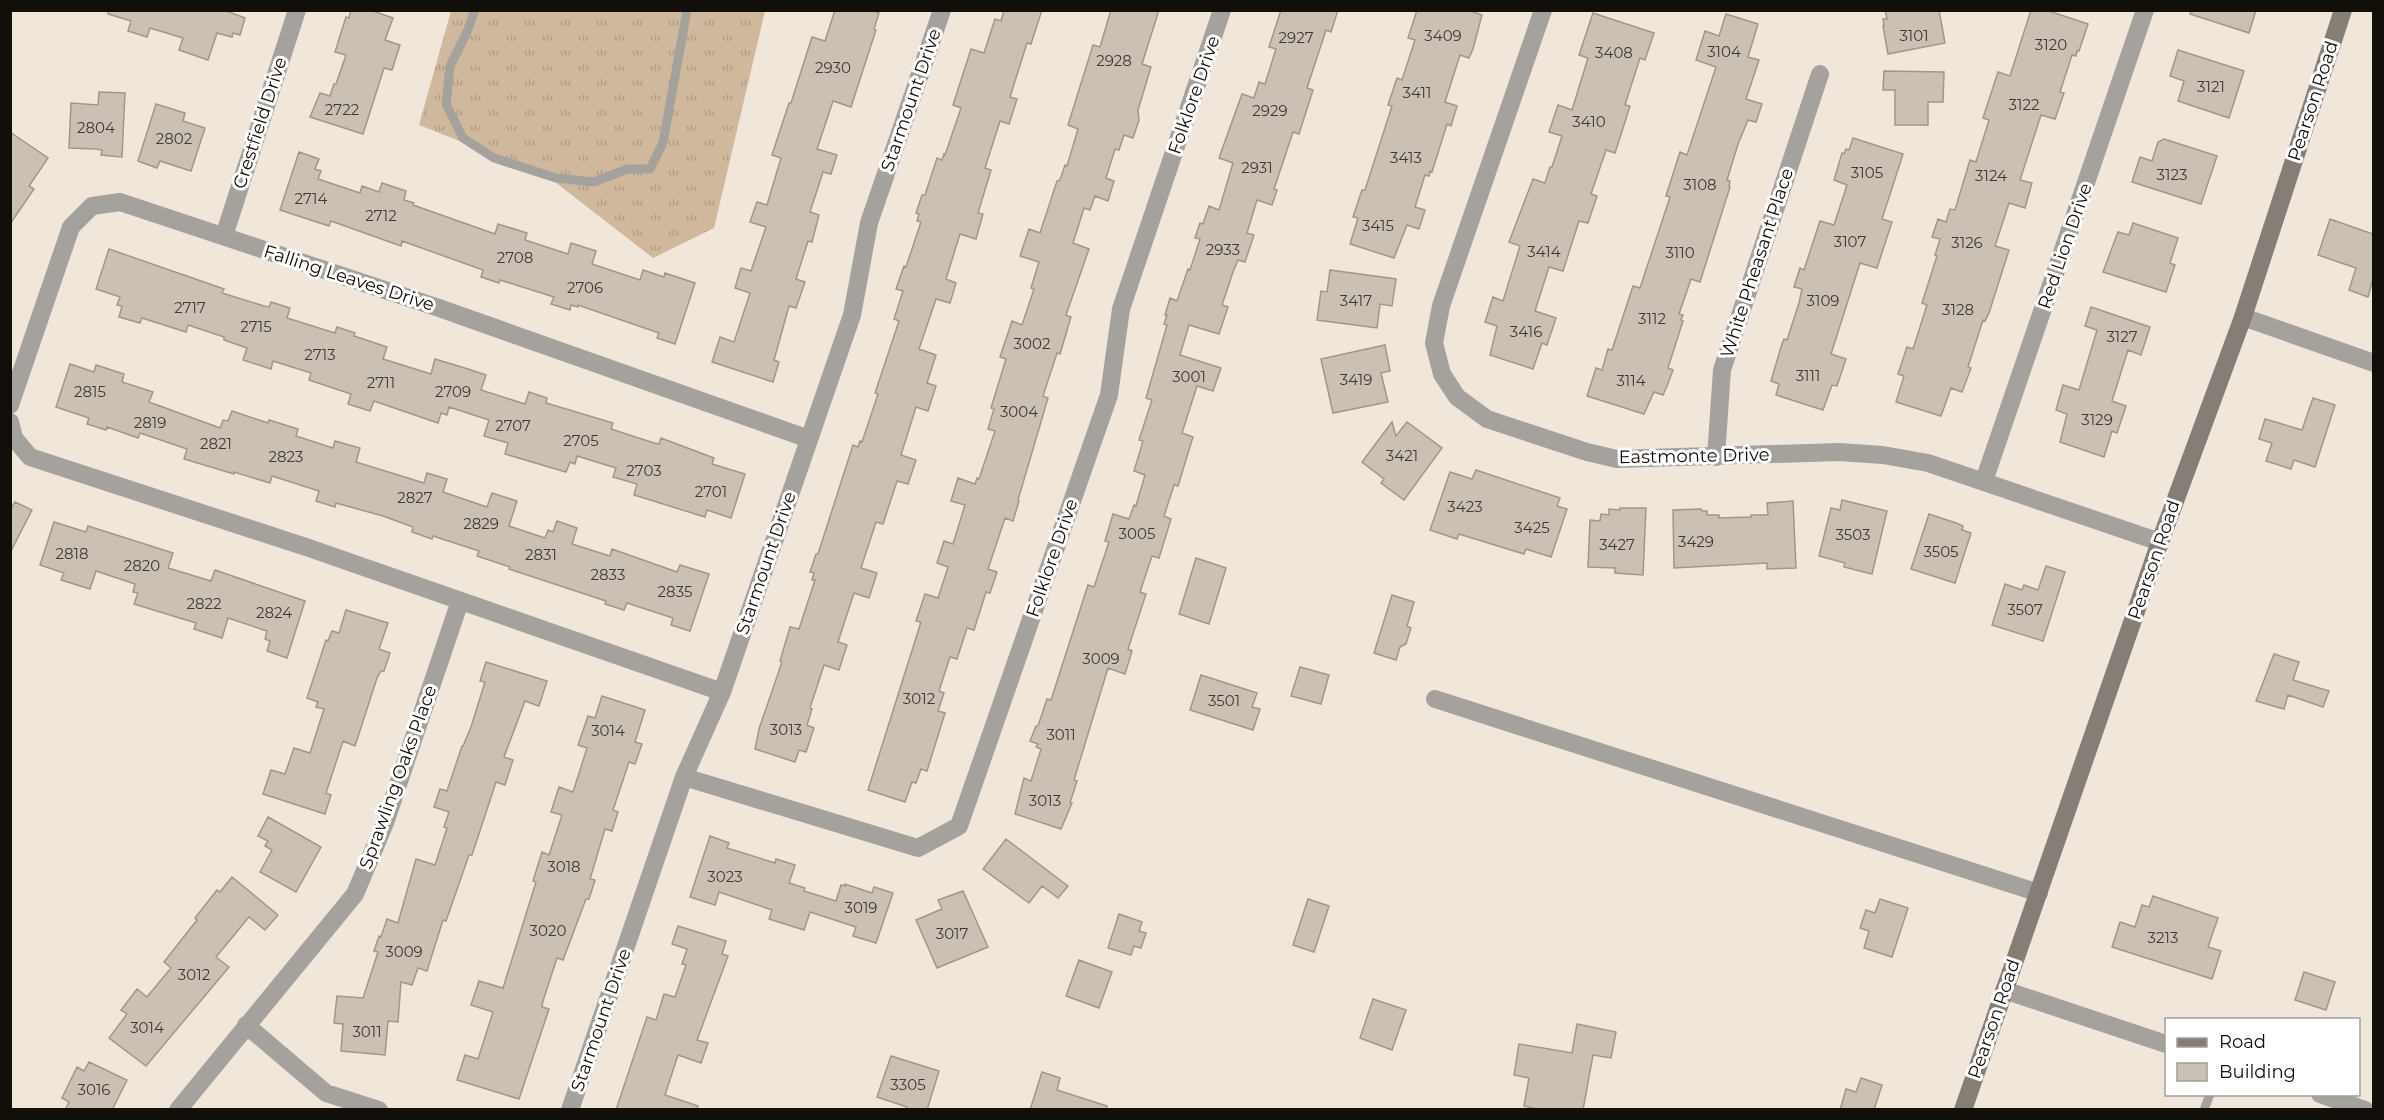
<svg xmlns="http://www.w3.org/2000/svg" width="2384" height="1120" font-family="Montserrat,sans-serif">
<defs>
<pattern id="grass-tufts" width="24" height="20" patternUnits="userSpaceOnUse" patternTransform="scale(1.5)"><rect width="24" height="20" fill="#d0b89d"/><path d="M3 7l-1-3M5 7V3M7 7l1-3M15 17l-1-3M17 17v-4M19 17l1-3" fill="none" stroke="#b29d86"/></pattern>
</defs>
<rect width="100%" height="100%" fill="#f1e6da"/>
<path fill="url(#grass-tufts)" d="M451,11H765L714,228L653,258L546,175L419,125Z"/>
<path fill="#cbc0b4" stroke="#a1968b" stroke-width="1.5" d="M108,10H224L245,18L240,35L233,33L232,37L217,33L208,60L179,50L183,38L150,28L147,37L128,31L131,21L108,14Z
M351,10H370L393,18L385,40L400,45L392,70L384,68L363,134L310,117L320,93L330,96L334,84H336L346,55L335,52L346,17L349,18Z
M835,10H870L879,13L874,29L876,30L851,107L833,101L817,149L837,155L831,174L823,172L810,212L819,215L812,242L808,241L796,279L805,282L796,308L789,306L774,360L779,362L773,382L712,362L720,337L734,342L750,293L735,288L741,268L751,271L766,227L750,222L757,202L767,205L781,158L772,155L789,103H791L812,37L825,41Z
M1004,10H1042L1031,44L1027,43L1010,97L1017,99L1009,124L1000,121L985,168L991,170L978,213L983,214L976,239L960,234L946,279L956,283L950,303L936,299L919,349L936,355L927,383L936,386L928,411L916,407L901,455L916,460L908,484L897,481L883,524L876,522L861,568L877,573L869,598L854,593L838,642L847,645L839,670L824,665L810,708L812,709L807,725L814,728L806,752L799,750L795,762L755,749L759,729L782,662L780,661L790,627L799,629L815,580H812L814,573L810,572L816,554H818L853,445L858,447L860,441L862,442L878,394L875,393L899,321L894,319L903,291L896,289L904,266L906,267L921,222L917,221L919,214L916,213L922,195H925L937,158L942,160L944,154L945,155L961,108L953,105L971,49L984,53L995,19L1001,21Z
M1111,10H1159L1142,64L1151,67L1138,110L1139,120L1133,138L1124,135L1119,150L1115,149L1106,178L1114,181L1108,201L1095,196L1090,210L1084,208L1073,243L1089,249L1066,315L1071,317L1060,354L1057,353L1043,396L1048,398L1018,500L1019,501L1013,521L1005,518L988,569L997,572L990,593L986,592L974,630L967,628L957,659L950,657L939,691L944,693L938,711L945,713L927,771L921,769L916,783L912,782L905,802L868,790L921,622L916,621L925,594L938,598L948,567L937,563L944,541L953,544L965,505L951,501L958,478L975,484L977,478L979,479L995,431L988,429L994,409L991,408L1006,359L1000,357L1012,321L1022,325L1034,289L1031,288L1039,262L1020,256L1029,229L1040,233L1057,181L1060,180L1065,165L1067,166L1078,129L1068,125L1093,45L1100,47Z
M1281,10H1338L1331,32L1326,30L1307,88L1313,90L1299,134L1293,132L1274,189L1277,190L1272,205L1257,200L1247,233L1254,235L1245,262L1238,260L1233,272L1222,305L1228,307L1219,334L1189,325L1180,355L1221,368L1213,391L1197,386L1182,433L1193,437L1178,486L1174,485L1164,516L1171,519L1159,558L1152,556L1140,592L1146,594L1128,649L1132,651L1125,674L1108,668L1074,780L1077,781L1070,803H1072L1061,829L1015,814L1024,778L1031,781L1041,749L1036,747L1038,744L1030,741L1036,726H1038L1047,699L1051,700L1088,585L1094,587L1109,542L1105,541L1113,514L1129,519L1134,505L1136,506L1145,475L1134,471L1143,441L1139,440L1152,400L1146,398L1167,325L1164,324L1167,315H1165L1170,298L1177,301L1188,269L1190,270L1200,239L1195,238L1200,223L1203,224L1209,206L1219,210L1233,163L1219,158L1242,94L1254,98L1259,82L1265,84L1276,49L1269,47Z
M1417,10H1468L1482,15L1473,49L1469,58L1460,55L1445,102L1457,106L1451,126L1447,124L1432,172L1430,171L1429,176L1425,175L1415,207L1425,210L1419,229L1407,225L1394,258L1350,244L1358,218L1353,217L1362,190H1365L1392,106L1388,105L1397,78L1402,80L1415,40L1408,38Z
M1885,10H1939L1945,43L1888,54L1883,26H1884L1883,19H1887Z
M2031,10H2046L2088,24L2079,51H2077L2076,56L2072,55L2060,92L2064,93L2055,119L2041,115L2020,180L2032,183L2025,208L2009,203L1995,246L2009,250L1989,313L1985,321L1983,320L1968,367L1971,368L1962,392L1951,388L1941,416L1896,402L1904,376L1898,374L1907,347L1913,349L1927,305L1922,303L1937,256L1935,255L1940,239L1932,237L1938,219L1946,222L1950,209L1955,210L1970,160L1976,162L1989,120L1983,118L1998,72L2010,76Z
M2191,10H2256L2249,33L2190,14Z
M1593,13L1654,33L1645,60L1640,58L1625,105L1630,106L1615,153L1606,150L1591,194L1597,196L1588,223L1579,221L1563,271L1549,267L1535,311L1556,318L1547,345L1542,343L1533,369L1490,355L1497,326L1485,322L1493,297L1503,301L1520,246L1509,242L1530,187L1533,179L1545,183L1550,167H1552L1562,136L1549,132L1558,105L1572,110L1588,58L1579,55Z
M1726,14L1758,24L1748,57L1759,60L1746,99L1762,104L1756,122L1748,120L1738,144L1727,180L1730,181L1729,186L1730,187L1700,282L1691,279L1679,314L1683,315L1681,320L1683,321L1668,368L1673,370L1667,386L1663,395L1654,392L1644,414L1587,396L1596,368L1602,370L1608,349L1612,350L1633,286L1640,288L1670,197L1666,196L1680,152L1687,155L1716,67L1696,60L1705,31L1719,36Z
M2178,50L2244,71L2229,118L2178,101L2184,81L2170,76Z
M1884,71L1944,72L1943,102H1928V125H1895V90H1883Z
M99,92L125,93L122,157L101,155L102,150L96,149L69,148L71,103L98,105Z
M156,104L185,113L183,121L205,128L191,171L160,161L157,168L138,161Z
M10,132L48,158L29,186L34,189L10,224Z
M1853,138L1903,154L1882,219L1892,222L1877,268L1860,263L1831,354L1846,359L1837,386L1832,385L1823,410L1776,395L1779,384L1771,381L1781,347L1784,339L1787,340L1799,303L1802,289L1794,287L1800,268L1804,270L1820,221L1834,225L1847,185L1834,180L1842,153L1844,154L1846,149L1849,150Z
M2164,139L2217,156L2201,204L2132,182L2140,157L2152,161L2158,142Z
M299,152L319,159L315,169L321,171L318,179L360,193L362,186L379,192L382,183L406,191L404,200L414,203L413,205L495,234L498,224L527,233L525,240L568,254L571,243L596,251L592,264L640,280L643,270L664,277L665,273L695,283L675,344L657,338L659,333L578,305V307L571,305L570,310L551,304L554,297L500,280L499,283L481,277L483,270L402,241L401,246L331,221L329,226L280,210Z
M2330,219L2373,234V279L2368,297L2349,290L2356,268L2318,255Z
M2133,223L2178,238L2170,263L2175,265L2166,292L2103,272L2118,232L2129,235Z
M109,249L224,289L222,293L264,306L269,307L271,302L290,308L287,318L335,333L337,327L355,333L354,336L387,347L383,359L431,374L435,359L468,369L486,375L481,390L525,404L529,392L547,398L546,403L613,423L611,429L654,443L659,444L661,438L714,458L712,464L745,474L731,518L707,510L705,517L634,495L637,484L613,477L616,468L577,456L575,464L570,462L566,472L505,454L508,443L484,436L489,420L449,407L447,415L441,413L438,423L374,401L370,411L348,404L351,394L309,380L311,373L273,361L271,369L243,360L247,348L224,340V337L188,325L186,332L142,318L140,323L119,317L122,306L117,305L120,297L96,289Z
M1330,270L1396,279L1392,306L1380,304L1377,328L1317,320L1321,291L1327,292Z
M2091,307L2150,327L2141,355L2128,350L2112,401L2126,406L2117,433L2112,431L2104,457L2060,442L2067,414L2056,410L2063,385L2079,390L2097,330L2085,326Z
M1385,345L1390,371L1381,373L1388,402L1333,413L1321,359Z
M70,364L94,372L96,365L124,374L122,382L153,392L149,402L220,428L223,420L228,421L232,411L268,423L269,420L298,429L296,436L333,448L335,441L360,448L356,462L424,483L427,473L447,479L443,492L487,507L492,493L517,501L509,526L545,538L548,530L553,532L557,521L577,528L572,544L610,556L612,549L677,572L680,565L709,574L690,631L671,625L673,618L627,603L624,610L605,604L606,601L509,569L510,567L477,556L479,551L433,536L432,539L412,532L413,527L383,516L336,503L335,507L316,501L319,491L272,476L270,483L234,472V474L184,459L187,449L140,433L138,438L107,427L106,430L87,424L89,418L56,407Z
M2313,398L2335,405L2315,467L2294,460L2291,469L2266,461L2272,443L2259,439L2265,419L2302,430Z
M1392,422L1396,436L1407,422L1442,448L1404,500L1381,483L1384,479L1362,462Z
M1476,470L1560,498L1557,506L1567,509L1551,557L1526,549L1524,554L1459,534L1457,539L1430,530L1450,472L1472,479Z
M1842,500L1887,511L1872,574L1844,567L1845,563L1819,556L1831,508L1840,510Z
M1793,501L1796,568L1767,569V563L1674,568L1673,510L1701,509L1702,511H1707V515H1719V518L1751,517V515H1768L1767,503Z
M15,502L32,510L10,553V510Z
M1620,508H1646L1643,575L1615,573V568L1588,567L1590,520L1600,521L1601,514L1609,515V509L1620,510Z
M1929,514L1956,523L1963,526L1962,530L1971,533L1955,583L1911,569Z
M54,522L86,532L88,526L173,553L168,568L211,581L215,570L305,601L287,658L267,651L270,641L265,639L267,631L228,618L222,638L194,629L196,623L134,604L138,593L133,592L135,584L96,571L90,589L61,580L64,573L40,565Z
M1196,558L1226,568L1209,624L1179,614Z
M2046,566L2065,572L2043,641L1992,625L2005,584L2022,590L2024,585L2038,590Z
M1392,595L1414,602L1407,626L1411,628L1406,644L1400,647L1396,660L1374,653Z
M346,610L388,623L379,649L390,653L384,671H381L377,678L355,746L343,741L326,793L331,795L325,814L263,794L271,770L285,774L294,748L310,753L324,709L316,707L318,702L307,698L326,640L328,641L332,631L339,633Z
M2274,654L2299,662L2293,680L2329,691L2323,707L2288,695L2284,709L2256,701Z
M486,662L547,681L539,706L525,701L504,757L513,760L505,785L496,782L472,855H469L446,921L443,920L427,971L418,968L412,985L401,982L398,1022L388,1021L385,1055L341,1051L343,1024L334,1023L337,996L363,998L378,952L374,951L379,936L381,937L387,919L398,923L416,859L435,865L447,828L444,827L449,812L434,807L440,789L447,791L462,746H463L471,727L485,682L480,681Z
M1300,667L1329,675L1321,704L1291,696Z
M1201,675L1257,693L1252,707L1260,709L1253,730L1190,710Z
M602,696L645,710L635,742L642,744L635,764L629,762L613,810L618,812L612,831L605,829L590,879L595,880L589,899H586L563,960L557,958L543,1001L542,1007L549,1009L519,1099L457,1080L465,1055L478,1059L493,1012L471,1005L479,981L503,988L536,882L533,881L542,852L549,855L562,815L551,812L559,787L573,792L587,748L578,745L588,716L595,718Z
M268,817L321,847L296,892L260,872L272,850L265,846L268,841L258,836Z
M710,836L729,843L727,848L775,863L776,859L795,865L789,883L805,888L804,891L836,901L841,885L845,886V884L872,893L874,887L893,893L876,943L853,936L856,927L810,912L804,930L769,919L772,910L719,892L715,905L690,897Z
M1006,839L1068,886L1058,898L1042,886L1029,903L983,869Z
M232,877L278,915L265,930L249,917L216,957L229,967L146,1066L109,1038L127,1014L121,1010L137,989L147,997L171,968L164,962L197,920L195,918L217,890L220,892Z
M963,891L988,947L937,968L916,920L942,909L938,900Z
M2153,896L2218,918L2208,947L2221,951L2212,979L2112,947L2120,922L2135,927L2142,905L2149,907Z
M1308,899L1329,906L1314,952L1293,945Z
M1880,899L1908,908L1892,957L1864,948L1869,931L1860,928L1866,910L1875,913Z
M1119,914L1142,922L1139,931L1146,933L1141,948L1134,946L1131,955L1108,948Z
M678,926L726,941L722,954L728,956L697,1040L708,1043L701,1063L678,1055L665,1095L698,1106L697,1110H616L647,1017L656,1020L664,994L675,997L686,965L682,964L687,949L672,944Z
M1079,960L1112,972L1099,1008L1066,996Z
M2304,972L2335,982L2326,1010L2295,1000Z
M1373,999L1406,1010L1392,1050L1360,1038Z
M1577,1024L1616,1032L1611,1058L1593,1055L1583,1110H1541L1524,1106L1529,1078L1514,1075L1519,1044L1572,1053Z
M891,1056L939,1071L927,1110H906L907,1107L877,1097Z
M89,1062L127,1080L112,1110H65L69,1102L62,1098L77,1067L84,1071Z
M1042,1072L1060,1078L1057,1090L1107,1106L1106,1110H1030Z
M1861,1078L1882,1085L1874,1110H1840L1846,1089L1856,1092Z"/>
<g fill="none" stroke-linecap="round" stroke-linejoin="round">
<path stroke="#a5a19c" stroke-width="9" d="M475,10L467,32L450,66L446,104L463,138L494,158L556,178L594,182L627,169H650L663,143L687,10
M2204,1110L2210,1094"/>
<path stroke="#a5a19c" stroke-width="18" d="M1543,10L1441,306L1434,343L1442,374L1457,397L1487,419L1587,452L1617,459L1839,452L1883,455L1928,463L2160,542
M224,236L297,10
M2243,317L2374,363
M10,405L71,227L92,206L120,202L439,308L809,439
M10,422L14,438L30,457L309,548L722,692
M1716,457L1722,370L1820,74
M1984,481L2145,10
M1435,699L2039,893
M684,777L918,848L959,826L1109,395L1121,309L1222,10
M2004,990L2166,1044
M246,1025L326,1093L379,1110
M2320,1094L2365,1110
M178,1110L355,894L385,823L460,601
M570,1110L684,777L722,692L852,315L869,223L942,10"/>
<path stroke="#857e77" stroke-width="18" d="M1963,1110L2160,542L2243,317L2343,10"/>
</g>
<g text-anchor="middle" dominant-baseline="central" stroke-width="6" stroke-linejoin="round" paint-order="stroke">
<g font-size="15" fill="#403a34">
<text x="1443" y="35">3409</text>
<text x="1914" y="35">3101</text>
<text x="1296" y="37">2927</text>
<text x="2051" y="44">3120</text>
<text x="1724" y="51">3104</text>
<text x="1614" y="52">3408</text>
<text x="1114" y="60">2928</text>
<text x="833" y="67">2930</text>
<text x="2211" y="86">3121</text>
<text x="1417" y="92">3411</text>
<text x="2024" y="104">3122</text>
<text x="342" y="109">2722</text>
<text x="1270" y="110">2929</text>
<text x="1589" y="121">3410</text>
<text x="96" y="127">2804</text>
<text x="174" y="138">2802</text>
<text x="1406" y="157">3413</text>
<text x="1257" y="167">2931</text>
<text x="1867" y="172">3105</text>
<text x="2172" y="174">3123</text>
<text x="1991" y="175">3124</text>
<text x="1700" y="184">3108</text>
<text x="311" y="198">2714</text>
<text x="381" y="215">2712</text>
<text x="1378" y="225">3415</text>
<text x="1850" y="241">3107</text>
<text x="1967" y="242">3126</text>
<text x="1223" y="249">2933</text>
<text x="1544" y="251">3414</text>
<text x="1680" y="252">3110</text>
<text x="515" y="257">2708</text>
<text x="585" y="287">2706</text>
<text x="1356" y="300">3417</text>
<text x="1823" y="300">3109</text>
<text x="190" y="307">2717</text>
<text x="1958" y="309">3128</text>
<text x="1652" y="318">3112</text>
<text x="256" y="326">2715</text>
<text x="1526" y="331">3416</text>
<text x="2122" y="336">3127</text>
<text x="1032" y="343">3002</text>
<text x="320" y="354">2713</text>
<text x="1808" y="375">3111</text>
<text x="1189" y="376">3001</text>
<text x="1356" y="379">3419</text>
<text x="1631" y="380">3114</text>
<text x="381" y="382">2711</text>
<text x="90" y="391">2815</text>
<text x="453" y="391">2709</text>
<text x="1019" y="411">3004</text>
<text x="2097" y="419">3129</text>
<text x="150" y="422">2819</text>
<text x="513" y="425">2707</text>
<text x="581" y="440">2705</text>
<text x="216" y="443">2821</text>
<text x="1402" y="455">3421</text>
<text x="286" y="456">2823</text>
<text x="644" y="470">2703</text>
<text x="711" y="491">2701</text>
<text x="415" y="497">2827</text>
<text x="1465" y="506">3423</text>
<text x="481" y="523">2829</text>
<text x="1532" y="527">3425</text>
<text x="1137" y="533">3005</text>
<text x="1853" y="534">3503</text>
<text x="1696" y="541">3429</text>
<text x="1617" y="544">3427</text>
<text x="1941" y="551">3505</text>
<text x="72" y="553">2818</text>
<text x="541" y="554">2831</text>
<text x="142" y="565">2820</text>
<text x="608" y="574">2833</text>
<text x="675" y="591">2835</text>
<text x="204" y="603">2822</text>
<text x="2025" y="609">3507</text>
<text x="274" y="612">2824</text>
<text x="1101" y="658">3009</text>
<text x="919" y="698">3012</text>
<text x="1224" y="700">3501</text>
<text x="786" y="729">3013</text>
<text x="608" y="730">3014</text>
<text x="1061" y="734">3011</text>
<text x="1045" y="800">3013</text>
<text x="564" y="866">3018</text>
<text x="725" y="876">3023</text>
<text x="861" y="907">3019</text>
<text x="548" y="930">3020</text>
<text x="952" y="933">3017</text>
<text x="2163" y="937">3213</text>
<text x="404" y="951">3009</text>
<text x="194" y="974">3012</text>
<text x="147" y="1027">3014</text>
<text x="367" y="1031">3011</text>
<text x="908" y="1084">3305</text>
<text x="94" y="1089">3016</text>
</g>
<g font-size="18" fill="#120e0a" stroke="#fff">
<text transform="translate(1194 95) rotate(-71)">Folklore Drive</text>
<text transform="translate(911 100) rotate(-71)">Starmount Drive</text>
<text transform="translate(2313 101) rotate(-72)">Pearson Road</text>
<text transform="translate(260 123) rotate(-72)">Crestfield Drive</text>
<text transform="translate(2065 246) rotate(-71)">Red Lion Drive</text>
<text transform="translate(1757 263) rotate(-72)">White Pheasant Place</text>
<text transform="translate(349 278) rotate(18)">Falling Leaves Drive</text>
<text transform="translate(1694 456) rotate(-1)">Eastmonte Drive</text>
<text transform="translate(1052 558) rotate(-71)">Folklore Drive</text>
<text transform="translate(2154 560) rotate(-71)">Pearson Road</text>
<text transform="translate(766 563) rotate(-71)">Starmount Drive</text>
<text transform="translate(398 777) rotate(-70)">Sprawling Oaks Place</text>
<text transform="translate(1994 1019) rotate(-71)">Pearson Road</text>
<text transform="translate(601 1020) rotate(-71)">Starmount Drive</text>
</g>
</g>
<rect width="2384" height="1120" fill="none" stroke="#120e0a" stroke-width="24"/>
<rect x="2165" y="1018" width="195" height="78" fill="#ffffff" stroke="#a09f9d" stroke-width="1.5"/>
<rect x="2177" y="1038" width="30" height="9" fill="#857e77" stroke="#a09f9d" stroke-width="1.5"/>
<text x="2219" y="1048" font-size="18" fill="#120e0a">Road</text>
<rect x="2177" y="1063" width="30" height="18" fill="#cbc0b4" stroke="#a09f9d" stroke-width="1.5"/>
<text x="2219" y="1078" font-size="18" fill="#120e0a">Building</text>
</svg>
